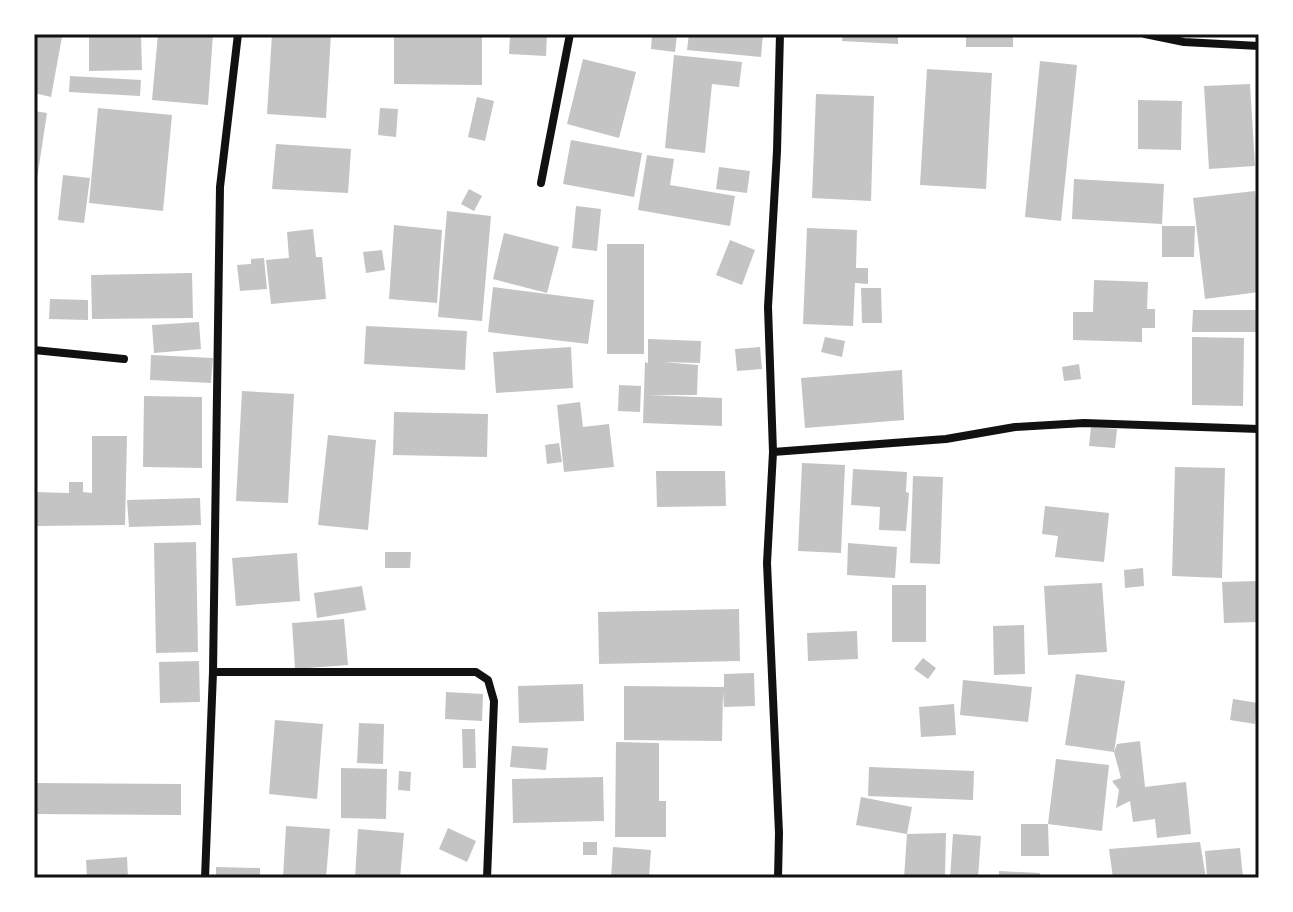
<svg xmlns="http://www.w3.org/2000/svg" width="1293" height="912" font-family="'DM Sans',sans-serif">
<rect width="100%" height="100%" fill="#fff"/>
<path fill="#c4c4c4" d="M34,34L62,37L51,97L34,93Z
M89,34H141L142,70L89,71Z
M158,34H213L208,105L152,100Z
M272,34H331L326,118L267,114Z
M394,34H482V85L394,84Z
M510,34H547L546,56L509,54Z
M652,34H677L675,52L651,49Z
M689,34H763L761,57L687,50Z
M843,34H898V44L842,41Z
M966,34H1013V47H966Z
M674,55L742,62L739,87L712,84L705,153L665,148Z
M583,59L636,72L619,138L567,124Z
M1040,61L1077,65L1061,221L1025,217Z
M927,69L992,73L986,189L920,185Z
M70,76L141,80L140,96L69,92Z
M1250,84L1255,166L1209,169L1204,86Z
M816,94L874,96L871,201L812,198Z
M477,97L494,101L485,141L468,137Z
M1138,100L1182,101L1181,150L1138,149Z
M98,108L172,115L163,211L89,203Z
M380,108L398,109L396,137L378,135Z
M34,111L47,113L37,179L34,178Z
M571,140L642,153L634,197L563,184Z
M276,144L351,149L348,193L272,189Z
M647,155L674,159L670,185L735,196L730,226L638,210Z
M719,167L750,171L747,193L716,189Z
M63,175L90,178L84,223L58,220Z
M1074,179L1164,184L1162,224L1072,219Z
M469,189L482,196L474,211L461,204Z
M1255,191L1259,224V292L1205,299L1193,198Z
M576,206L601,209L597,251L572,248Z
M447,211L491,216L482,321L438,317Z
M394,225L442,230L437,303L389,299Z
M1162,226H1195L1194,257H1162Z
M807,228L857,230L856,268H868V284L855,283L853,326L803,324Z
M313,229L316,257H322L326,299L271,304L266,260L289,258L287,232Z
M504,233L559,247L547,293L493,279Z
M730,240L755,250L742,285L716,275Z
M607,244H644V354H607Z
M382,250L385,270L366,273L363,252Z
M264,258L267,289L240,291L237,265L251,264V259Z
M192,273L193,318L92,319L91,275Z
M1094,280L1148,282L1147,309H1155V328H1142V342L1073,340V312H1093Z
M493,287L594,300L588,344L488,332Z
M861,288H881L882,323H862Z
M50,299L88,300V320L49,319Z
M1193,310H1259V332H1192Z
M199,322L201,349L154,353L152,325Z
M366,326L467,331L465,370L364,364Z
M825,337L845,341L842,357L821,352Z
M1192,337L1244,338L1243,406L1192,405Z
M648,339L701,341L700,363L663,362L698,365L697,395H649L722,398V426L643,423L645,362L648,363Z
M571,347L573,388L496,393L493,352Z
M760,347L762,369L737,371L735,349Z
M151,355L213,358L211,383L150,380Z
M1079,364L1081,379L1064,381L1062,367Z
M902,370L904,420L805,428L801,378Z
M619,385L641,386L640,412L618,411Z
M242,391L294,394L288,503L236,501Z
M144,396L202,397V468L143,467Z
M580,402L583,427L609,424L614,467L564,472L557,405Z
M394,412L488,414L487,457L393,455Z
M1091,427L1117,429L1115,448L1089,446Z
M328,435L376,440L368,530L318,525Z
M92,436H127L125,525L34,526V492L69,493V482H83V492L92,493Z
M559,443L562,462L547,464L545,445Z
M802,463L845,465L841,553L798,551Z
M1175,467L1225,468L1222,578L1172,576Z
M853,469L907,472L906,492L909,493L906,531L879,530L880,507L851,505Z
M656,471H725L726,506L657,507Z
M913,476L943,477L940,564L910,563Z
M200,498L201,525L129,527L127,500Z
M1045,506L1109,513L1104,562L1055,557L1058,536L1042,534Z
M196,542L198,652L156,653L154,543Z
M848,543L897,547L895,578L847,575Z
M385,552H411L410,568H385Z
M297,553L300,601L236,606L232,558Z
M1143,568L1144,586L1125,588L1124,570Z
M1259,581V622L1224,623L1222,582Z
M1102,583L1107,652L1048,655L1044,586Z
M892,585H926V642H892Z
M362,586L366,610L317,618L314,593Z
M739,609L740,661L599,664L598,612Z
M344,619L348,665L295,669L292,623Z
M1024,625L1025,674L994,675L993,626Z
M857,631L858,659L808,661L807,633Z
M923,658L936,668L928,679L914,669Z
M199,661L200,702L160,703L159,662Z
M754,673L755,706L724,707L723,692L722,741L624,740V686L724,687V674Z
M1076,674L1125,681L1114,752L1065,745Z
M963,680L1032,687L1028,722L960,715Z
M583,684L584,721L519,723L518,686Z
M446,692L483,694L482,721L445,719Z
M1233,699L1258,703L1255,724L1230,720Z
M954,704L956,735L921,737L919,707Z
M275,720L323,724L317,799L269,794Z
M359,723L384,724L383,764L357,763Z
M462,729H475L476,768H463Z
M1140,741L1145,787L1186,782L1191,834L1157,838L1155,819L1133,822L1130,801L1116,808L1119,790L1112,781L1121,778L1114,752L1117,744Z
M616,742L659,743V801H666V837H615Z
M512,746L548,748L546,770L510,767Z
M1056,759L1109,765L1102,831L1048,824L1049,856H1021V824H1048Z
M869,767L974,771L973,800L868,796Z
M341,768L387,769L386,819L341,818Z
M399,771L411,772L410,791L398,790Z
M603,777L604,821L513,823L512,779Z
M34,783L181,784V815L34,814Z
M861,797L912,807L907,834L856,825Z
M286,826L330,829L326,878H283Z
M448,828L476,841L467,862L439,849Z
M358,829L404,833L400,878H355Z
M946,833L945,878H904L907,834Z
M953,834L981,836L978,878H950Z
M583,842H597V855H583Z
M1200,842L1206,878H1113L1109,849Z
M613,847L651,850L649,878H611Z
M1240,848L1243,878H1207L1205,851Z
M127,857L128,878H87L86,860Z
M216,867L260,868V878H216Z
M999,871L1040,873L1039,878H999Z"/>
<g fill="none" stroke-linecap="round" stroke-linejoin="round">
<path stroke="#111" stroke-width="8" d="M1145,34L1184,42L1259,46
M541,183L570,34
M34,350L124,359
M773,452L946,439L1015,427L1084,423L1259,429
M213,672H476L488,680L494,701L487,878
M205,878L213,672L220,187L238,34
M778,878L779,833L767,563L773,452L768,307L777,151L780,34"/>
</g>
<rect width="1293" height="912" fill="none" stroke="#ffffff" stroke-width="72"/>
<rect x="36" y="36" width="1221" height="840" fill="none" stroke="#111" stroke-width="3"/>
</svg>
